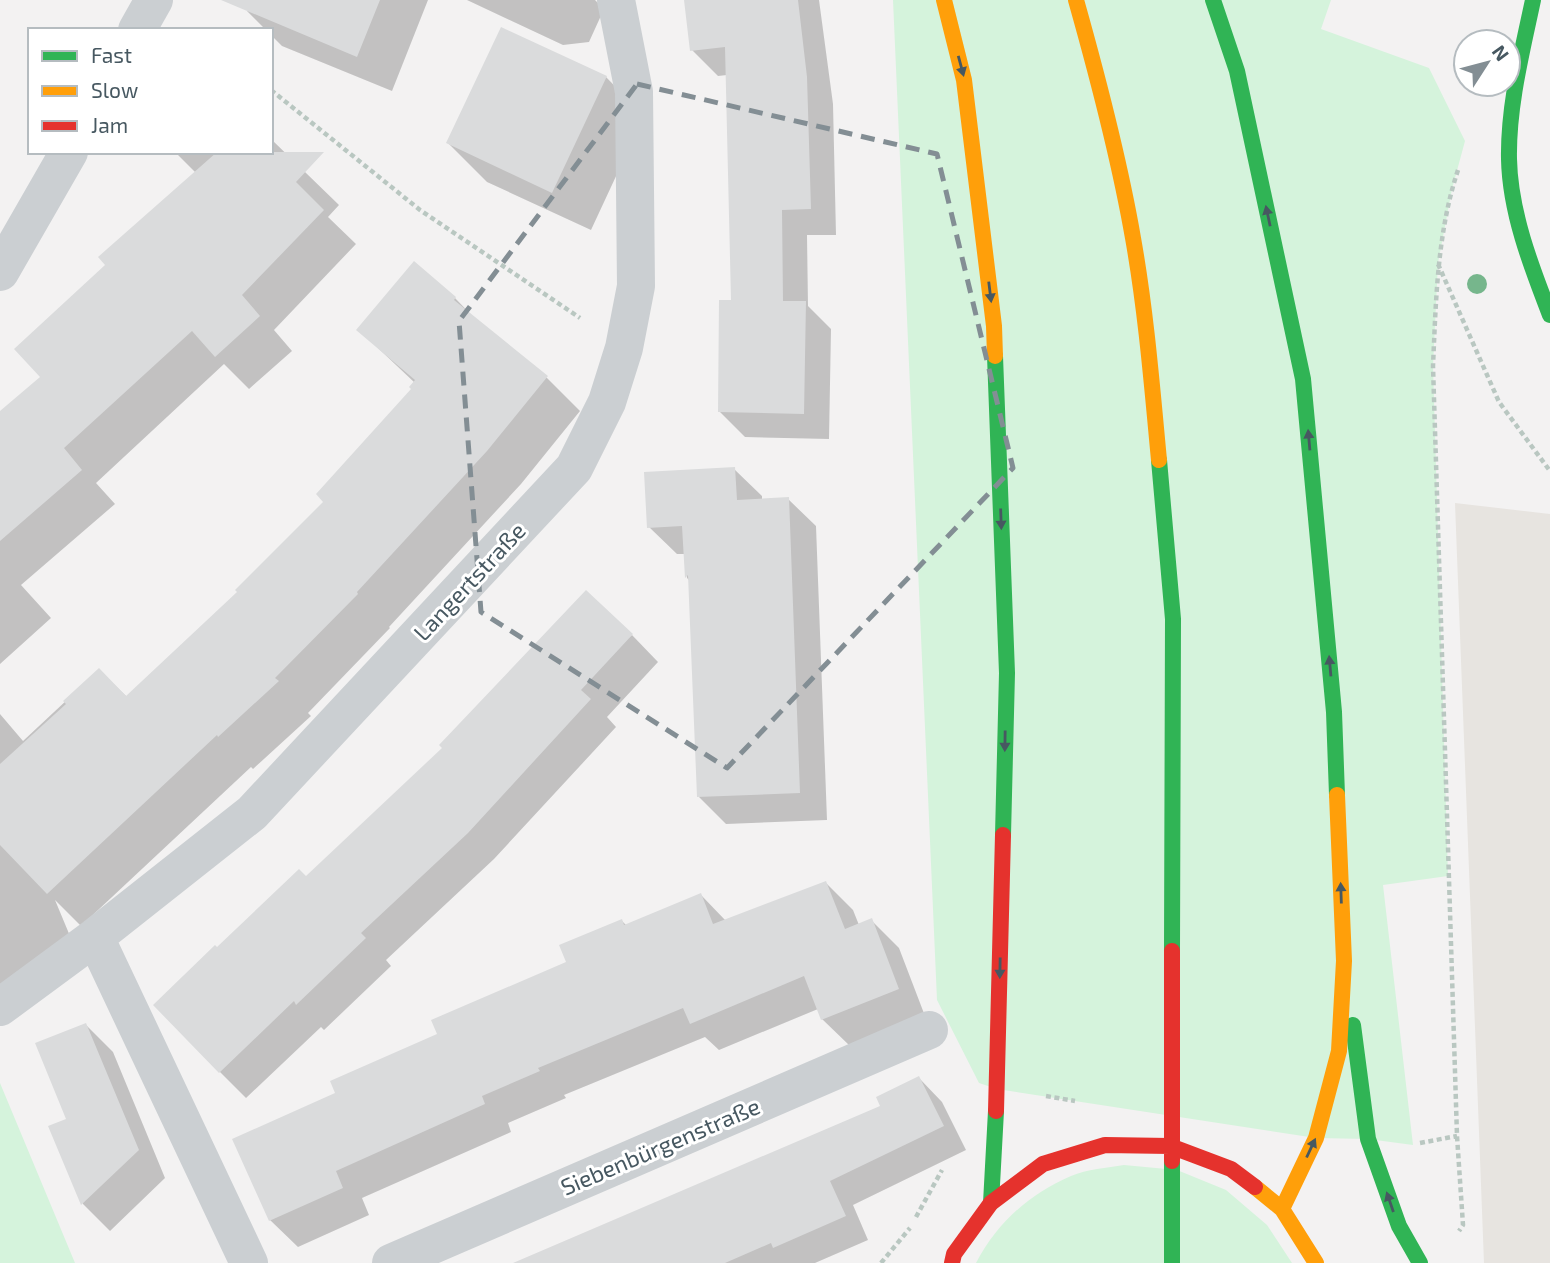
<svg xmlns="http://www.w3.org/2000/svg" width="1550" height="1263" font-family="'Exo 2',sans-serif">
<rect width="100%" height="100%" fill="#f3f2f2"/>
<path fill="#e7e4e0" d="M1455,503L1550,514V1263H1484Z"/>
<path fill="#d5f3dc" d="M893,0H1331L1321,29L1429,68L1465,141L1452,189L1438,263L1433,366L1448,876L1383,885L1413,1145L1368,1139L1316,1138L997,1089L979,1083L937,1000Z
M0,1083L75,1263H0Z
M1124,1165L1177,1170L1226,1190L1267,1225L1292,1263H976C997,1223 1029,1194 1071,1176C1087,1169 1107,1168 1124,1165Z"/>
<path fill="#0003" d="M252,0H428L392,91L282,46L271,35V30H266L247,11Z
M467,0H595L604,9L589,42L563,45Z
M686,0H819L833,104L836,235H807L808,306L831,329L829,439L745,437L719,411L733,302L727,75L718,76L692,50Z
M606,77L644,116L591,230L487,182L448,143Z
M271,139L339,205L328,217L356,244L274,330L292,351L249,389L224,364L96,483L115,504L21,585L51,618L0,664V414L42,377L108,265L196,173L175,152H271Z
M455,298L479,323L547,378L580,411L521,484L389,627L390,628L308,713L311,716L253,769L251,767L81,926L55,900L70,936L0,1004V714L23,741L99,670L127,697L240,592L326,502L414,389L415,383L359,330Z
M734,469L762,496V500L788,499L816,526L827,820L726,824L699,797L690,581L687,578L686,554H677L649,527Z
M632,635L658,662L607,717L616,727L494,859L386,960L391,966L324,1030L321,1027L246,1098L220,1072L217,949L306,878Z
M826,883L853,910L859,925L871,920L899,948L925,1016L850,1046L822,1019L818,1009L719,1050L705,1037L564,1095L566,1098L508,1123L511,1132L362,1198L369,1215L298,1247L270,1220L338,1094L568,963L622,921L627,926L701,895L726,921Z
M86,1025L113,1052L165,1178L110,1231L83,1204L50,1127L68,1120Z
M919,1078L942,1102L966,1150L853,1205L868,1240L815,1263H517L882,1106Z"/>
<path fill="#dadbdc" d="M221,0H380L357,57Z
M684,0H798L807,77L811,209L782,210L783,301H806L804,414L718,412L719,300H731L725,47L690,51Z
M501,27L607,76L552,193L446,143Z
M217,152H324L296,182L324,210L242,295L260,316L215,357L192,331L64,448L82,470L0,541V411L40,377L14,349L105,265L98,257Z
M414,261L456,297L454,300L548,376L487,451L357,592L358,594L275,678L279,681L218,737L217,735L47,894L0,845V764L66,704L63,701L99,668L126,696L237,592L235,590L323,502L316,494L411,389L409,387L415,380L356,330Z
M735,467L737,500L789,497L800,793L697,797L688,575L685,578L682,526L647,528L644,472Z
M586,590L633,634L581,690L591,699L468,833L361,933L366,938L296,1005L294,1001L219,1073L153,1005L215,945L217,947L299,869L306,876L442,748L439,745Z
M826,881L845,929L872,918L899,989L821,1020L804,976L690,1024L683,1008L538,1068L540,1071L482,1096L485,1104L336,1171L343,1188L269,1221L232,1139L335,1093L330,1081L437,1034L431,1020L566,962L559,945L622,919L624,925L701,893L713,924Z
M86,1023L139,1150L81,1205L48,1126L66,1119L35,1043Z
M919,1076L944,1126L830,1181L846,1216L773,1248L771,1243L725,1263H513L880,1106L876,1097Z"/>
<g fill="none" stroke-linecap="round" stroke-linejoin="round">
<path stroke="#b9c7c1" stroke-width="4.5" stroke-dasharray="5 3.5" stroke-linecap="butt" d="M271,90L420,210L580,318
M1458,170C1437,233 1436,300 1433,366L1457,1136L1463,1225L1459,1231
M1438,264L1499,402L1550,471
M1046,1096L1075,1101
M1420,1143L1457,1136
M916,1217L942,1170
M881,1263L910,1228"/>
<path stroke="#cbcfd2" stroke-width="38" d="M137,30L154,0
M0,272L69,152
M95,937L249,1263
M0,1007L95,937L252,813L574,468L607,402L624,348L636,286L634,92L616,0
M391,1263L929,1030"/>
<path stroke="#30b455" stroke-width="16" d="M1213,0L1237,71L1303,379L1334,712L1337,795
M1533,0C1522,52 1508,106 1509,159C1510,212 1531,266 1550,315
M995,356L1007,673L1003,835
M1159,460L1173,619L1172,951
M1353,1025L1368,1139L1399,1226L1420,1263
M991,1203L996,1111
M1172,1263V1161"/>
<path stroke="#ff9f0a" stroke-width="16" d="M944,0L964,80L994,326L995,356
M1076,0C1098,78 1119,157 1133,238C1146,311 1152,386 1159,460
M1255,1187L1282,1209L1316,1263
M1282,1209L1316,1138L1339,1051L1344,961L1337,795"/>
<path stroke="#e5322d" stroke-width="16" d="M996,1111L1003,835
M1172,1161V951
M952,1263L954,1254L991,1203L1043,1164L1105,1145L1170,1146L1231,1169L1255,1187"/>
</g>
<circle fill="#76b68c" cx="1477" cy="284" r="10"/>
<defs><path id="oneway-solid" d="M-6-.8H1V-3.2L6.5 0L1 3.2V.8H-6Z" transform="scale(1.75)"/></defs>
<g fill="#475861">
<use href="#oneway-solid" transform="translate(961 66) rotate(75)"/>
<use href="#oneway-solid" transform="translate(1268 216) rotate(-102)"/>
<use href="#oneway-solid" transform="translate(990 292) rotate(83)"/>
<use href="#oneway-solid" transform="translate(1309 440) rotate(-95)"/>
<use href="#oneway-solid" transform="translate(1001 519) rotate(88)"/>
<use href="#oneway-solid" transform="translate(1330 666) rotate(-95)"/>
<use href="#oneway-solid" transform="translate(1005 741) rotate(91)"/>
<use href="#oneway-solid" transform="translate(1341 893) rotate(-92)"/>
<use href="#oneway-solid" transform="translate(1000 968) rotate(91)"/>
<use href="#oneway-solid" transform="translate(1311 1148) rotate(-65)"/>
<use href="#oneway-solid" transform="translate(1390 1202) rotate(-109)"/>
</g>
<path fill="none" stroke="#838e94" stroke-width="5" stroke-dasharray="14 9" stroke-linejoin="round" d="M637,84L937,154L1013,468L727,768L481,612L459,321Z"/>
<g text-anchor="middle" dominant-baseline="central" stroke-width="6" stroke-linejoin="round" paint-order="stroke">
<g font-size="23" fill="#475861" stroke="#fff">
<text transform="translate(469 581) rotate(-47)">Langertstraße</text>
<text transform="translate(660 1146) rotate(-23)">Siebenbürgenstraße</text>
</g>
</g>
<rect x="28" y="28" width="245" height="126" fill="#ffffff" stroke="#b5bcc0" stroke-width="2"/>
<rect x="42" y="51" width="35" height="10" fill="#30b455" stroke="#b5bcc0" stroke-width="2"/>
<text x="91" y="63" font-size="21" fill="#475861">Fast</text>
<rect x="42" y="86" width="35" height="10" fill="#ff9f0a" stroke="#b5bcc0" stroke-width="2"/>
<text x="91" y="98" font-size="21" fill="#475861">Slow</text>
<rect x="42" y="121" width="35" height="10" fill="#e5322d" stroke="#b5bcc0" stroke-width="2"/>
<text x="91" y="133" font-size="21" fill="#475861">Jam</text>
<g transform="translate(1487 63) rotate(54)"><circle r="33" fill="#ffffff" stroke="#b5bcc0" stroke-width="2"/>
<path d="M0-5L12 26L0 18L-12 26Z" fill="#838e94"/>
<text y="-10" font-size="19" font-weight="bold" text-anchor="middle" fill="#475861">N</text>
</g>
</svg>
